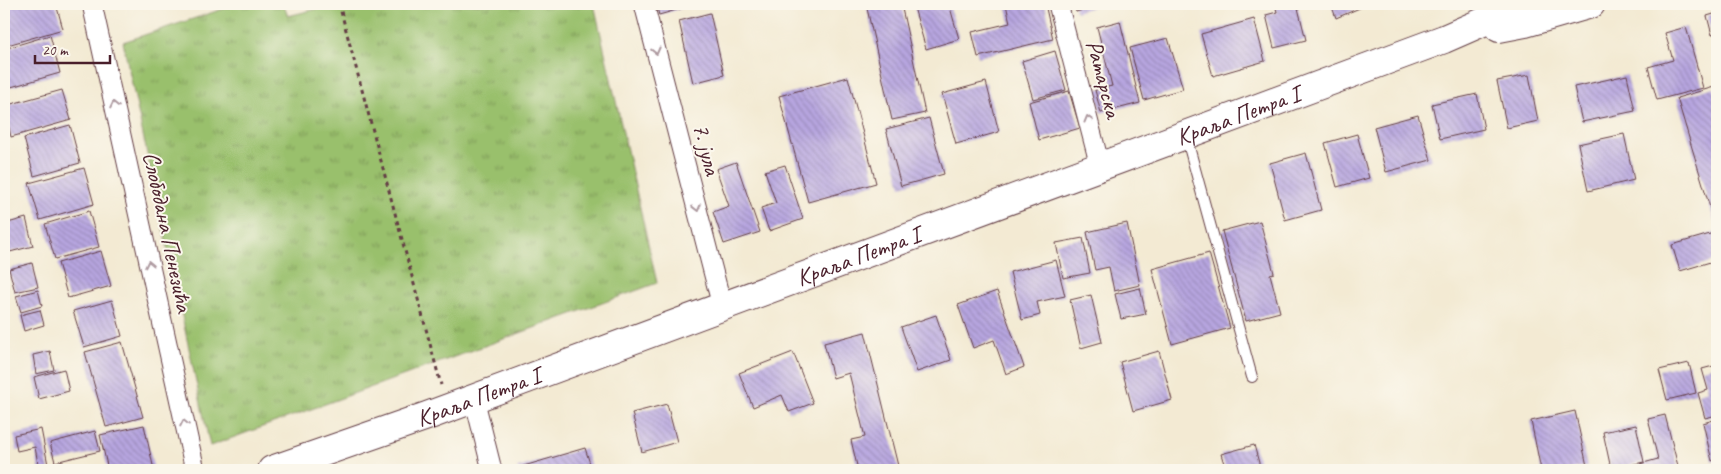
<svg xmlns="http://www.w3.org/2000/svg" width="1721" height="474" font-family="Caveat,sans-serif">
<defs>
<pattern id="grass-tufts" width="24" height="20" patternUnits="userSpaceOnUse" patternTransform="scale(1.25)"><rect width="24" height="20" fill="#99c06c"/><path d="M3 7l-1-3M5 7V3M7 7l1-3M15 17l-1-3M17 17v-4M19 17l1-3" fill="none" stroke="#7f9b59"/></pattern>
<pattern id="building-back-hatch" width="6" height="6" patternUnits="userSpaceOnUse" patternTransform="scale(1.25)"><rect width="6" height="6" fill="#b7a6e0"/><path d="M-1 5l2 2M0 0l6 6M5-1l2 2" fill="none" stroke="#9787b6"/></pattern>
</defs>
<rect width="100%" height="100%" fill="#fbf7ec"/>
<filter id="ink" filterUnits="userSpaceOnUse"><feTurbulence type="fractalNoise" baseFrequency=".02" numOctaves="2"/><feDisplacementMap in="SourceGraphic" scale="10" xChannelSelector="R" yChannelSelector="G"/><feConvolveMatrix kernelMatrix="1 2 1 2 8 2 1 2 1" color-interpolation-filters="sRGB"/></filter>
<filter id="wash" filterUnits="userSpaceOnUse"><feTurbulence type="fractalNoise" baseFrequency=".0096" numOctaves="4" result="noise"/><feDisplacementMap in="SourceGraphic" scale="20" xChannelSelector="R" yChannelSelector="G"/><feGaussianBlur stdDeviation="1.12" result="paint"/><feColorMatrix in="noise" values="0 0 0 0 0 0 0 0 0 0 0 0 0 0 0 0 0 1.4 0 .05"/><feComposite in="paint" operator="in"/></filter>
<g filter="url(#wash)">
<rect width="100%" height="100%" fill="#f3ead3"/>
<path fill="url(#grass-tufts)" stroke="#72704c" d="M238,4H283L288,16L337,4H594L657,283L210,446L123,42Z"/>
<g id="blocks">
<path fill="url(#building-back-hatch)" d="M4,4H56L63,29L4,46Z
M656,4H697L659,15Z
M866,4H901L925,113L892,120Z
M913,4H949L959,39L926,49Z
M1006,4H1045L1053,39L978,57L972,32L1010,23Z
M1074,4H1103L1076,12Z
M1275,4H1297L1306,40L1274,48L1266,15L1277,12Z
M1331,4H1369L1336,18Z
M710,13L724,75L693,83L679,21Z
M1717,13V33L1712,35L1707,16Z
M1254,19L1265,61L1213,76L1201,34Z
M1120,21L1140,103L1101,113L1095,90L1112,86L1097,27Z
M1686,27L1703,88L1657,100L1648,67L1673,60L1665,33Z
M50,35L60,73L4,89V49Z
M1168,38L1183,89L1144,100L1130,48Z
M1055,51L1066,90L1033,99L1022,61Z
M1529,75L1538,121L1507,128L1497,81Z
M1627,75L1635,111L1582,122L1574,87Z
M848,77L876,183L808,202L779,96Z
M986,82L999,132L956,144L942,94Z
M1714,87L1717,100V231L1677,98Z
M62,90L71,120L11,137L4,106Z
M1069,91L1080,128L1039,140L1029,102Z
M1477,94L1484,129L1440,139L1432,104Z
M1418,115L1431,160L1386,172L1374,127Z
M929,118L944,174L901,186L886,129Z
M70,125L80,163L34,176L24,138Z
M1357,134L1369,178L1337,187L1325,143Z
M1624,134L1634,180L1588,191L1578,144Z
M1306,153L1321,210L1285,220L1270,163Z
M736,162L760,232L724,244L713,212L729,206L716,169Z
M785,165L803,219L769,231L761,208L776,203L765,171Z
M84,168L94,204L40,220L29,183Z
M89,211L99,247L55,259L45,224Z
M26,218L33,246L6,253L4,243V224Z
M1260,221L1274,273L1270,274L1280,312L1246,321L1222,231Z
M1127,223L1140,285L1114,291L1109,267L1095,270L1087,232Z
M1717,232V260L1680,271L1672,245Z
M1083,238L1090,273L1063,278L1056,243Z
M101,251L111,286L68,298L58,263Z
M1209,253L1230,328L1172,344L1152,269Z
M1056,260L1065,296L1037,302L1040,315L1022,320L1010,272Z
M32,263L38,287L15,292L9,269Z
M1140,288L1146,314L1121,319L1115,294Z
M38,290L42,306L21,312L16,296Z
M997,291L1024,367L1006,374L994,340L973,348L958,305Z
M1091,295L1102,342L1081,348L1070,300Z
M112,300L122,336L84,347L73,311Z
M40,310L44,325L24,331L20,315Z
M936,315L951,360L917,372L901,327Z
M865,332L899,470H858L851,440L865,437L849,373L833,378L824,343Z
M122,342L143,417L106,427L85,352Z
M50,351L54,370L36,374L33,355Z
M1159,351L1172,400L1133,411L1120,362Z
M793,352L813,403L789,412L782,395L753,407L739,373Z
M1689,363L1696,393L1667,400L1659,370Z
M1717,365V415L1705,418L1698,393L1708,390L1702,369Z
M64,369L69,391L39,399L34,377Z
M667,404L677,442L642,452L632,413Z
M1575,411L1587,466L1569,470H1541L1531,421Z
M1665,415L1679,470H1642L1640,464L1658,459L1648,419Z
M1717,419V459L1712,461L1703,423Z
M144,425L154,470H108L100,435Z
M1636,425L1644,462L1611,469L1603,432Z
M41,429L49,470H39L35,447L17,451L14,435Z
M95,431L100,451L55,462L50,443Z
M1254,445L1261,470H1226L1221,454Z
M585,448L592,470H518L517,468Z"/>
</g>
</g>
<g filter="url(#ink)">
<use href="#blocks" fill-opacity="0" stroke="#633d44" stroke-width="1"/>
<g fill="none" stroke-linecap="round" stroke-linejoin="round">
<g stroke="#633d44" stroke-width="12">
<path id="lane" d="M1186,136L1252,377"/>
</g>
<g stroke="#633d44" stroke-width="21">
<path id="street" d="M92,4L195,470
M644,4L722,306
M1058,4L1100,166
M474,398L492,470"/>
</g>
<g stroke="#633d44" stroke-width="30">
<g id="secondary">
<path d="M1499,28L1525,23L1591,4"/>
<path id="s1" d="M272,470L427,416L1444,39L1524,4"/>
</g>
</g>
<path stroke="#633d44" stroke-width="3" stroke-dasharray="4 4" stroke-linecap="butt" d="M339,4L441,385"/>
<use href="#lane" stroke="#fff" stroke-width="10"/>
<use href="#street" stroke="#fff" stroke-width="19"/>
<use href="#secondary" stroke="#fff" stroke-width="28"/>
</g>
<defs><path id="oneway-chevron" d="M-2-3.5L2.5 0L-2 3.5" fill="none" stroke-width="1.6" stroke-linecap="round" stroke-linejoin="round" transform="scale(1.25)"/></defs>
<g stroke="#ae9aa0">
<use href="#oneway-chevron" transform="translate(656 51) rotate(76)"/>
<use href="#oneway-chevron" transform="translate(114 105) rotate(-102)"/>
<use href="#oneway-chevron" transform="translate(1088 119) rotate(-105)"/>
<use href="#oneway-chevron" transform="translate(697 208) rotate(76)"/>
<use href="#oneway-chevron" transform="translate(149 264) rotate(-102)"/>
<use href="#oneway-chevron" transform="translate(184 423) rotate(-102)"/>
</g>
</g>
<g text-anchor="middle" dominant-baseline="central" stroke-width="4" stroke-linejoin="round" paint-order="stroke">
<g font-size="24" fill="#4a1f2b" stroke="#fbf7ec">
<text transform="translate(1104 79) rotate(75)">Ратарска</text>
<text stroke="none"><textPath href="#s1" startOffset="1029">Краља Петра I</textPath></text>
<text transform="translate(707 149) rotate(76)">7. јула</text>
<text transform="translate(168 232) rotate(78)">Слободана Пенезића</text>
<text stroke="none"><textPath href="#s1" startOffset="624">Краља Петра I</textPath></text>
<text stroke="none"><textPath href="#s1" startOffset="219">Краља Петра I</textPath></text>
</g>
</g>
<rect width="1721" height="474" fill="none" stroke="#fbf7ec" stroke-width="20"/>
<path d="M35 55v8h75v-8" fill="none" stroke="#4a1f2b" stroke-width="2.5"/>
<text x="42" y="55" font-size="15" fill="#4a1f2b" stroke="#fbf7ec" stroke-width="4" paint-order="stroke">20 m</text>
</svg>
